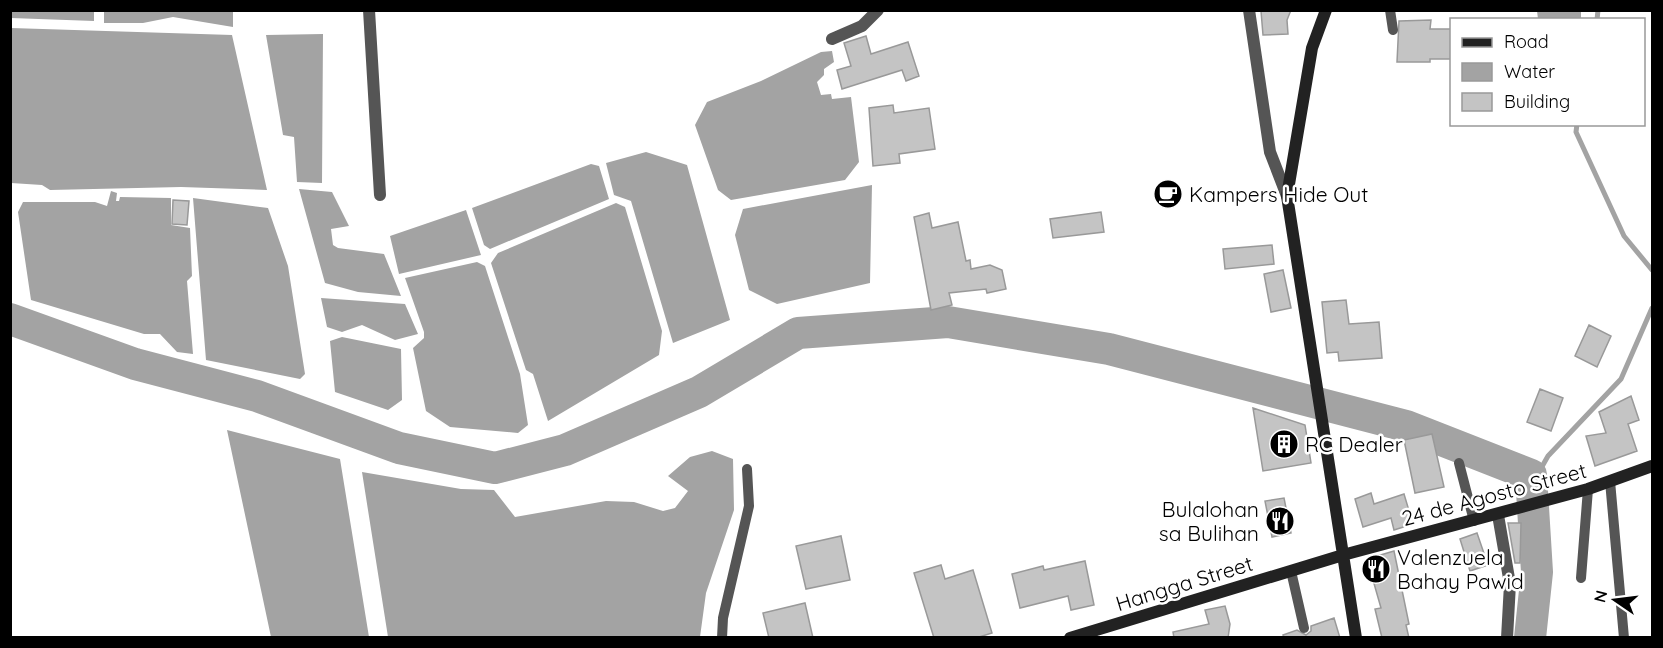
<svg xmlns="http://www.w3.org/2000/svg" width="1663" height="648" font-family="Quicksand,sans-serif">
<rect width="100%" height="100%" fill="#fff"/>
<path fill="#a3a3a3" d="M11,10L94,11V21L11,18Z
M104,11H233V27L173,17L143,23H104Z
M1537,11H1581V19H1538Z
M11,28L232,35L267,190L181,187L50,190L42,185L11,183Z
M323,34L322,183L297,182L294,137L283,135L266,35Z
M832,51L834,62L824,69V75L817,82L821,95L831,94L832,99L851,97L859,162L845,180L731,200L718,190L695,125L707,102L761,81L821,52Z
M646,152L687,165L730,320L673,343L631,201L614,195L606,163Z
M591,164L599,166L609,199L490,249L484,245L472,208Z
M872,185L870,283L777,304L749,290L735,235L743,209Z
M299,189L332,192L349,226L331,229L333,245L338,248L384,254L401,296L358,292L325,283Z
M111,191L117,193L116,201H119L120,197L171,198V225L190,228L192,276L187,281L193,354L177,352L160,334H144L31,300L18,212L23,202H95L107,206Z
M193,198L268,208L288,266L305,374L300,379L206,360Z
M616,203L625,207L662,331L659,355L548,421L533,374L526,370L491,263L498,253Z
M466,210L481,255L399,274L390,236Z
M477,262L485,266L520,374L528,425L518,433L450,427L426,411L413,348L424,338V332L405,278Z
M321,298L405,304L418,334L395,340L362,325L342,332L327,327Z
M342,337L401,349L402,400L388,410L335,392L330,341Z
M227,430L340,459L369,637H271Z
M712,451L733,459L734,510L706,593L700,637H388L362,472L461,489L494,490L515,517L606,501L634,502L663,511L675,508L688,491L668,476L690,457Z"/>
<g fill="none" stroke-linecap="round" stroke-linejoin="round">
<path stroke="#a3a3a3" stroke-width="5" d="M1597,20L1598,10
M1577,124L1576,132L1624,236L1652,270
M1531,486L1548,456L1621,379L1652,308"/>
<path stroke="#a3a3a3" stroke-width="32" d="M10,319L135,364L257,396L399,448L495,468L565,450L699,392L798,333L948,322L1109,349L1406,426L1531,475L1537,572L1530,638"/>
</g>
<path fill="#c4c4c4" stroke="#999" stroke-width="1.5" d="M1291,10L1287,20L1288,34L1263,35L1261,11Z
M1431,20L1430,29H1452V59H1430V62H1397L1399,21Z
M866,36L871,54L908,42L919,76L906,81L902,70L842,89L837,70L851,66L844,43Z
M893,105L894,113L929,108L935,149L899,154L900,163L873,166L869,108Z
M173,200L189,201L187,225L172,224Z
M1101,212L1104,232L1053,238L1050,219Z
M929,213L932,228L958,222L966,261L970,260L971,269L990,265L1002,270L1006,289L987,293L986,289L949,293L952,305L931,310L914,217Z
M1272,245L1274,264L1225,269L1223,249Z
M1283,270L1291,308L1271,312L1264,274Z
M1346,300L1349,324L1379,322L1382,358L1339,361L1338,352L1327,353L1322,302Z
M1589,325L1611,336L1597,367L1575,356Z
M1540,389L1563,398L1551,431L1527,422Z
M1631,396L1639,420L1628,424L1637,451L1595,466L1586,436L1606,433L1599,412Z
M1253,408L1305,425L1311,463L1263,471Z
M1432,434L1444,487L1415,493L1404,440Z
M1371,493L1374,504L1404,494L1413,524L1394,530L1391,518L1363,527L1355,499Z
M1284,498L1291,533L1272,537L1265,501Z
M1508,523H1521L1520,563H1515Z
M1477,533L1488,565L1470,571L1460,539Z
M841,536L850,580L806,589L796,546Z
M1394,551L1409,624L1406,625L1409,638H1382L1375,609L1381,608L1367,559Z
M1085,561L1094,605L1071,610L1068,596L1020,608L1012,574L1043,566L1044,570Z
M941,565L945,579L973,570L992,633L976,638H934L914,573Z
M805,603L813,638H769L763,613Z
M1225,606L1230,624L1228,638H1174L1173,632L1209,624L1205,610Z
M1334,618L1340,638H1284L1283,635L1297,630L1306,635L1311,631V626Z"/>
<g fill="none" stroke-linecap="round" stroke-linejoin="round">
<path stroke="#555" stroke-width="10" d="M1390,10L1393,30
M1459,463L1474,521
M1610,481L1624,638
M1291,571L1304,628
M1581,578L1588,489
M722,638L723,618L749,506L747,469"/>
<path stroke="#555" stroke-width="12" d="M369,10L380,195
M1249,10L1270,152L1287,196
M832,39L862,26L878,10
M1498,515L1510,584L1507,638"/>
<path stroke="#222" stroke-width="12" d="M1326,10L1312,48L1287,196L1356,638
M1070,638L1343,555L1588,489L1652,466"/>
</g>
<defs>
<g id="cafe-disc" transform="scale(1.5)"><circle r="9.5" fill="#000" stroke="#fff"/><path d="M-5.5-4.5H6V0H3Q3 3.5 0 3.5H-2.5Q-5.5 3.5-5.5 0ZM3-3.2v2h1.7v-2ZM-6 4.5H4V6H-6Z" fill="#fff"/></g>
<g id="building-disc" transform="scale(1.5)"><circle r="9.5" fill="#000" stroke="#fff"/><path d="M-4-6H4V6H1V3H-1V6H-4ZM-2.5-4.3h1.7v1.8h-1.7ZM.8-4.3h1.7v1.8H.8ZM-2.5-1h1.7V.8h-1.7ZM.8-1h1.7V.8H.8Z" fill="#fff"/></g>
<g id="restaurant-disc" transform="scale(1.5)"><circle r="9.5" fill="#000" stroke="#fff"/><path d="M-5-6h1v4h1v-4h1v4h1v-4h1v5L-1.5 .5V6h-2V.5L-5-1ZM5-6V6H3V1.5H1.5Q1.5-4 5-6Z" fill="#fff"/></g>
</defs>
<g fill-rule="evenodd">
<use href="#cafe-disc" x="1168" y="194"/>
<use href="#building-disc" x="1284" y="444"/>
<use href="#restaurant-disc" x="1280" y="521"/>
<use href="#restaurant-disc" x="1376" y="569"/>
</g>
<g text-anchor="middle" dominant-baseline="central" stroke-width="5" stroke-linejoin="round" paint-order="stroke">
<g font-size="21" fill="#000" stroke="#fff" text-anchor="start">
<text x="1189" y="194">Kampers Hide Out</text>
<text x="1305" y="444">RC Dealer</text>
<text x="1259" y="509" text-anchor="end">Bulalohan<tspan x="1259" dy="24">sa Bulihan</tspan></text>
<text x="1397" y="557">Valenzuela<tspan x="1397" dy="24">Bahay Pawid</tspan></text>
</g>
<g font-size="21" fill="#000" stroke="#fff">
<text transform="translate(1494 494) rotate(-15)">24 de Agosto Street</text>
<text transform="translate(1184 583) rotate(-17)">Hangga Street</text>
</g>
</g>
<rect width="1663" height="648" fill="none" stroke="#000000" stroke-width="24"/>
<rect x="1450" y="18" width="195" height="108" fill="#ffffff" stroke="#999999" stroke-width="1.5"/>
<rect x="1462" y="38" width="30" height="9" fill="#222222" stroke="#999999" stroke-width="1.5"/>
<text x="1504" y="48" font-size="18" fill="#000000">Road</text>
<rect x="1462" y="63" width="30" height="18" fill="#a3a3a3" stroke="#999999" stroke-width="1.5"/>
<text x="1504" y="78" font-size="18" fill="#000000">Water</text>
<rect x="1462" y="93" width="30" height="18" fill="#c4c4c4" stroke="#999999" stroke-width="1.5"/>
<text x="1504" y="108" font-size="18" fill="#000000">Building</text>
<g transform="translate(1615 600) rotate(284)" stroke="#ffffff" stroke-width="4.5" paint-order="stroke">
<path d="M0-4.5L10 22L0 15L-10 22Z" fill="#000000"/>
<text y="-9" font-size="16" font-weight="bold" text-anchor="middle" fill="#000000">N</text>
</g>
</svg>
